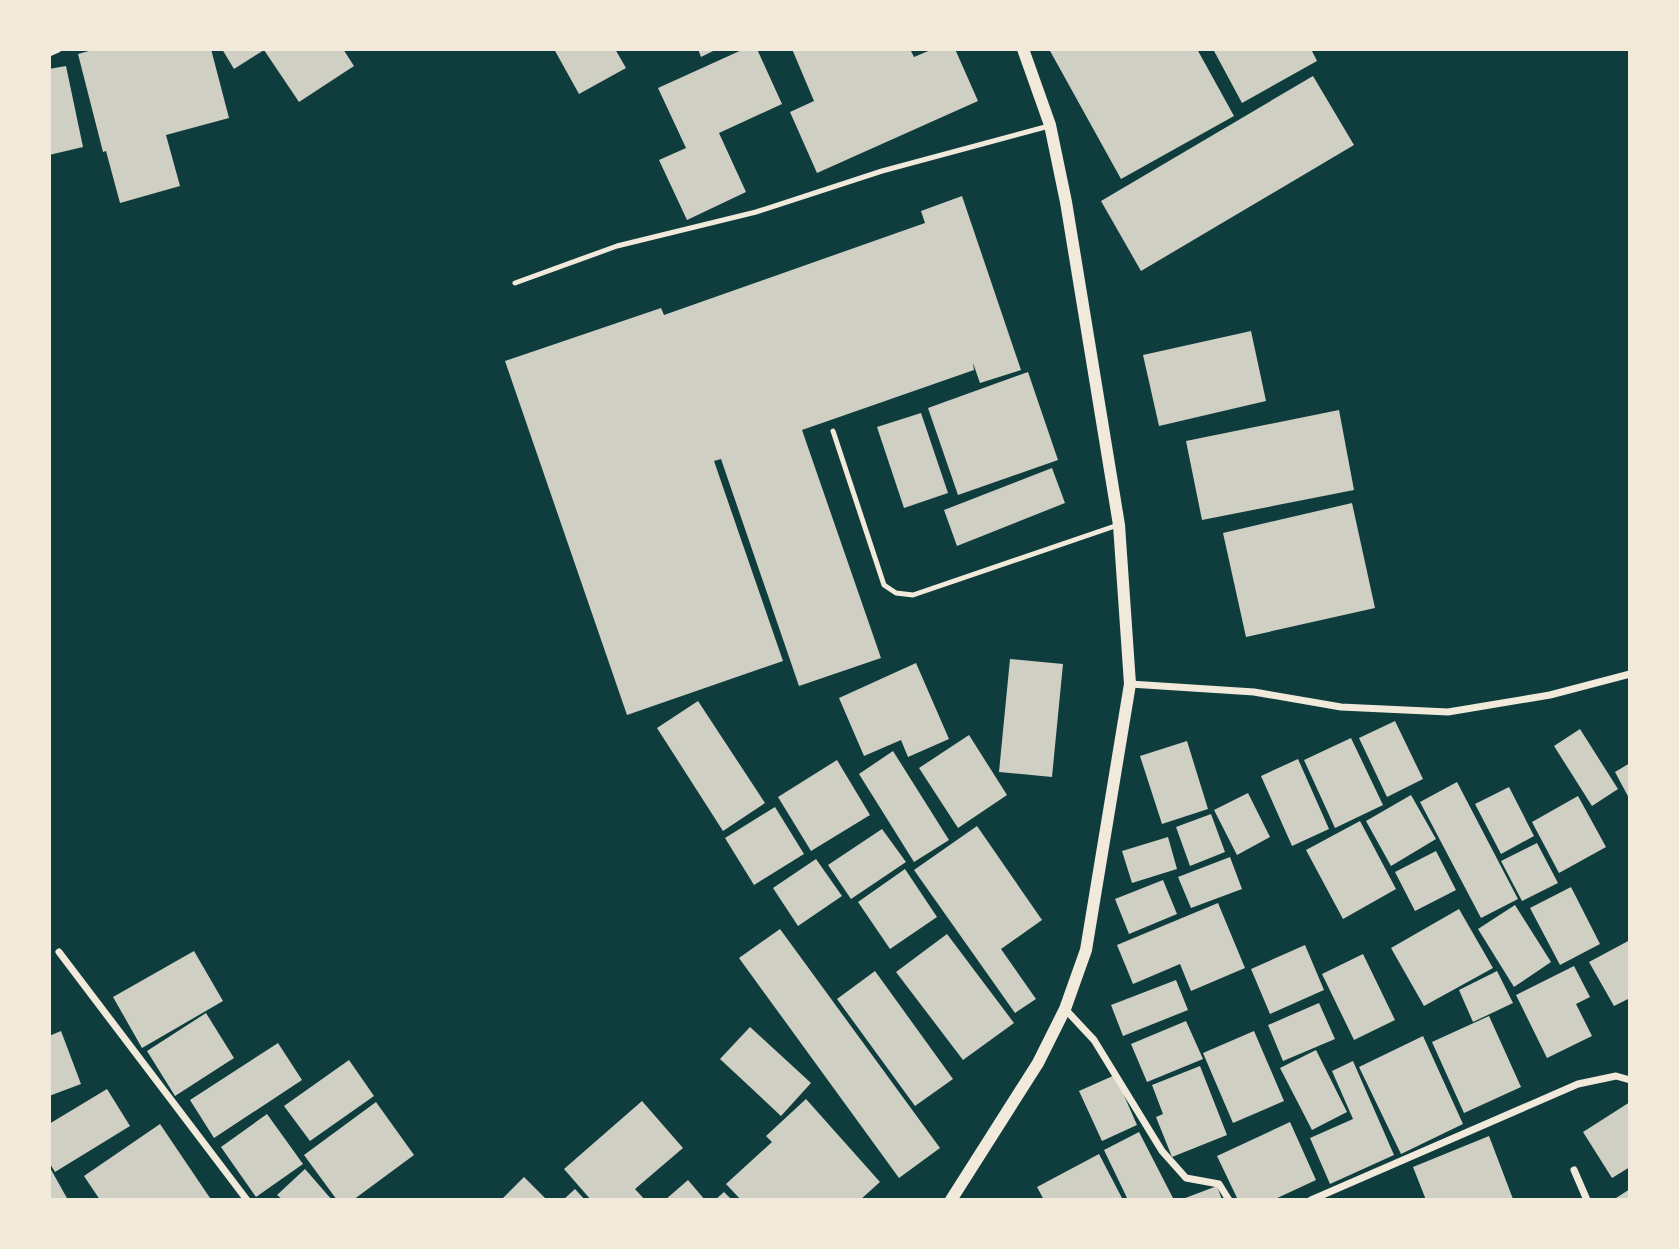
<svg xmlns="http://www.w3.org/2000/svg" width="1679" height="1249" font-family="'Archivo Narrow',sans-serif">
<rect width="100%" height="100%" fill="#0f3d3e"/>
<path fill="#cfcfc3" d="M96,49H211L229,118L166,135L180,186L120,203L106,151L103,152L78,54Z
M222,49H343L354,66L299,102L264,50L234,69Z
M554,49H615L626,68L579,94Z
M698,49H717L701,57Z
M744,49H757L782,104L719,133L746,192L687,220L659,160L686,148L658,88Z
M792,49H910L914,57L933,49H955L978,101L817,173L790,112L814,101Z
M1049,49H1197L1234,116L1121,179Z
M1213,49H1311L1317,61L1242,103Z
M66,66L83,147L49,155V69Z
M1313,76L1354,145L1141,271L1101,201Z
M962,196L1021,370L980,383L973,363L974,370L802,430L881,658L799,686L721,459L714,461L783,661L627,715L505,361L661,308L664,315L925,223L921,211Z
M1251,331L1266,401L1159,426L1143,355Z
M1028,372L1058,460L958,495L928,408Z
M1339,410L1354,490L1202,520L1186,441Z
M921,413L948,493L904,508L877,427Z
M1052,468L1065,503L957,546L944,510Z
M1352,503L1375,608L1246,637L1223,533Z
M1010,659L1063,664L1052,777L999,772Z
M916,663L949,739L908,757L901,740L864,756L839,698Z
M698,701L765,803L723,831L657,728Z
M1395,721L1423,779L1387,797L1359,738Z
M1580,729L1618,789L1592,806L1554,746Z
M969,735L1007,795L958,828L919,768Z
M1351,738L1383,805L1335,828L1304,760Z
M1187,741L1208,809L1162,824L1140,756Z
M893,751L949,840L914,862L859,774Z
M1298,759L1329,829L1292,846L1261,776Z
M837,760L870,815L811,851L778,797Z
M1630,763V800L1615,772Z
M1457,782L1518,899L1481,918L1420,802Z
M1509,787L1534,836L1501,854L1475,804Z
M1248,793L1270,837L1237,855L1214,810Z
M1411,795L1436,839L1391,866L1366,821Z
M1578,796L1606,847L1559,873L1532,822Z
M775,807L804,854L754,885L725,838Z
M1211,814L1225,852L1190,866L1176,827Z
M1360,821L1396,889L1343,919L1306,850Z
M977,826L1042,920L1001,949L1036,999L1015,1013L914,870Z
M882,829L906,862L851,899L828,865Z
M1168,837L1177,869L1132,883L1122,851Z
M1537,843L1558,883L1522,901L1501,861Z
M1436,851L1456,890L1415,911L1395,872Z
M1230,857L1242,889L1191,908L1178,877Z
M816,859L842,896L798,926L773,888Z
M905,869L937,917L890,949L858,902Z
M1163,880L1177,914L1129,934L1115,899Z
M1571,887L1600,944L1560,965L1530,908Z
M1218,903L1245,968L1191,991L1180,964L1133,984L1117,945Z
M1515,905L1551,962L1514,987L1478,929Z
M1459,909L1493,968L1424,1006L1391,948Z
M780,929L940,1148L899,1178L739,958Z
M947,934L1014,1023L963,1060L896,972Z
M1630,940V998L1614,1006L1589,962Z
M1305,945L1324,990L1270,1014L1251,969Z
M194,951L223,1001L142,1048L113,997Z
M1363,954L1395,1020L1354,1040L1322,974Z
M1574,966L1590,997L1576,1004L1592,1036L1547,1058L1516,995Z
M875,971L953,1079L915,1106L837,999Z
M1497,971L1513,1003L1473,1022L1459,990Z
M1176,980L1188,1010L1123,1036L1111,1005Z
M1319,1003L1335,1039L1283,1061L1268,1025Z
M206,1013L234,1058L175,1096L147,1051Z
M1489,1016L1521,1087L1464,1113L1432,1042Z
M1186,1021L1203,1059L1147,1082L1131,1044Z
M750,1027L811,1083L781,1116L720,1059Z
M61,1031L81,1084L49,1096V1036Z
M1254,1031L1284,1101L1233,1123L1203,1053Z
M1423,1036L1463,1124L1401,1154L1359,1067Z
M278,1043L302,1080L214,1138L190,1100Z
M1316,1050L1347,1112L1312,1130L1280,1068Z
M349,1060L374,1096L310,1141L284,1106Z
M1353,1061L1394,1155L1330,1184L1310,1138L1353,1119L1332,1071Z
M1200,1066L1227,1135L1172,1157L1156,1117L1163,1114L1152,1085Z
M1115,1075L1137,1125L1102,1141L1079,1091Z
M107,1089L130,1126L55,1172L49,1162V1124Z
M806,1099L880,1182L860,1200H741L726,1184L772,1142L766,1136Z
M642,1101L683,1148L635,1189L645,1200H591L564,1169Z
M376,1102L414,1155L353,1200H337L304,1155Z
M1630,1102V1167L1612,1178L1583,1132Z
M267,1114L303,1164L256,1197L221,1147Z
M1290,1122L1316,1180L1273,1200H1238L1217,1156Z
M160,1124L210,1198L100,1200L84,1176Z
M1139,1132L1174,1200H1128L1104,1150Z
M1489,1136L1513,1199L1426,1200L1413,1167Z
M1099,1154L1123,1200H1044L1037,1187Z
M49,1166L68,1200H49Z
M305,1169L332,1200H283L277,1195Z
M524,1177L547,1200H501Z
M688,1180L705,1200H665Z
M1217,1186L1222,1200H1180Z
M575,1189L585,1200H563Z
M1630,1189V1200H1617L1616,1198Z
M724,1192L732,1200H715Z"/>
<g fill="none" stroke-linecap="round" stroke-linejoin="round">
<path stroke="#f1e9da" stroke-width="5" d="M515,283L617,246L756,212L882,171L1049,126
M833,431L884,585L896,593L913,595L1118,525"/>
<path stroke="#f1e9da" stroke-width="7" d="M49,53L58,49
M1130,684L1254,692L1341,707L1448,712L1550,695L1630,674
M59,952L247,1200
M1065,1009L1094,1040L1162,1151L1186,1178L1219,1184L1229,1200
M1574,1170L1587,1200
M1311,1200L1578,1084L1616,1076L1630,1080"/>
<path stroke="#f1e9da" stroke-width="12" d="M951,1200L1038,1063L1065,1009L1086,950L1130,684L1119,525L1066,202L1050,125L1023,49"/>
</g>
<rect width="1679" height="1249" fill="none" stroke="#f1e9da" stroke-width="102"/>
</svg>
